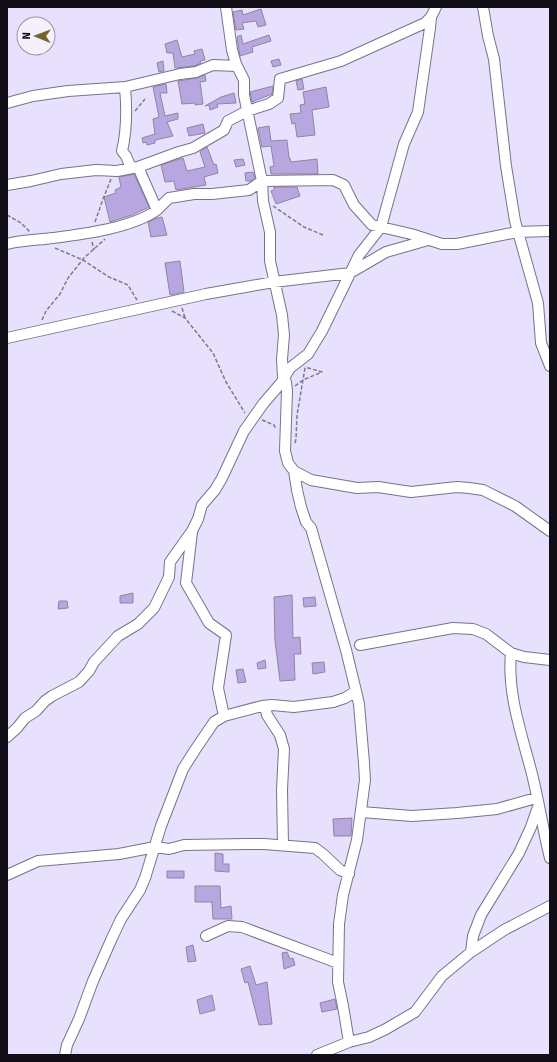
<svg xmlns="http://www.w3.org/2000/svg" width="557" height="1062" font-family="'Fira Sans',sans-serif">
<rect width="100%" height="100%" fill="#e8e1fd"/>
<path fill="#b8a6e1" stroke="#8d869f" d="M261,9L266,25L258,27L256,21L242,23L244,29L236,30L233,12L242,10L243,15Z
M241,35L243,44L269,35L271,41L252,47L253,52L240,56L237,37Z
M177,40L182,57L195,54L194,51L202,49L205,60L200,61L201,63L194,66L175,68L173,53H167L165,44Z
M279,59L281,65L273,67L271,61Z
M163,61L164,71L159,72L157,63Z
M205,75L206,81L200,82L203,104L195,105V103L182,104L178,81L197,78Z
M302,79L304,89L298,90L296,81Z
M166,84L167,93H160L165,116L178,113V119L167,122L173,136L155,140V143L147,145L146,142L143,143L142,138L155,134L153,119L159,117L153,87Z
M273,86L272,94L252,102L250,92Z
M326,87L329,107L312,110L315,135L297,137L295,123L292,124L290,114L301,113L300,105L305,104L303,92Z
M234,93L236,103L217,104L218,107L210,110L209,105L205,106L221,97Z
M203,124L205,133L189,136L187,128Z
M269,126L271,141L287,140L289,158H290L291,162L317,159L318,174H271L270,167L274,166L271,146L262,147L258,128Z
M207,147L214,165L216,164L218,173L204,177L206,185L176,190L174,181L165,182L161,165L183,158L187,171L205,167L200,152Z
M243,159L245,165L236,167L234,160Z
M253,172L255,178L251,181H246L245,173Z
M134,174L149,207L132,215L110,222L104,197L116,193L115,190L121,187L119,177Z
M274,187H297L300,196L276,204L271,191L274,190Z
M162,217L167,235L151,237L148,222L157,218Z
M180,261L184,292L170,295L165,263Z
M133,593V603H120V596Z
M292,595L293,638L300,637L301,654H294L295,680L280,681L275,641L274,597Z
M315,597L316,606L304,607L303,598Z
M59,601H67L68,608L58,609Z
M265,660L266,668L258,669L257,663Z
M324,662L325,672L313,674L312,663Z
M243,669L246,682L238,683L236,670Z
M352,818L351,836H334L333,819Z
M215,853L223,854V864H229V872L215,871Z
M167,871H184V878H167Z
M195,886H220L221,908L231,906L232,919H213L212,902H195Z
M193,945L196,961L188,962L186,947Z
M287,952L290,959L293,958L295,965L284,969L282,953Z
M250,966L256,985L267,982L272,1024L259,1025L248,982L245,983L241,969Z
M212,995L215,1010L200,1014L197,1000Z
M335,999L337,1009L322,1012L320,1003Z"/>
<g fill="none" stroke-linecap="round" stroke-linejoin="round">
<g stroke="#79728b" stroke-width="12">
<path id="street" d="M226,7L232,50L236,64L244,80V95L262,181L263,201L270,232V261L282,315L284,335L282,359L283,378L286,382L287,391L285,451L288,463L294,471L297,490L301,507L306,522L311,528L346,650L356,691L359,704L364,763L365,780L357,840L343,895L339,924L338,982L343,1006L349,1042
M483,7L488,36L494,59L506,166L515,221L538,303L541,343L550,366
M125,87C127,109 127,130 122,151L126,156L131,168
M7,103L33,96L68,91L125,87L180,74L196,72L213,65L237,66
M7,185L31,181L61,174L96,170L117,171L138,167L179,152L193,148L224,130L228,121L247,111L269,104L278,98L280,79L341,61L425,23L431,17L436,7
M157,210L169,198L194,194H212L249,190L262,181L333,180L344,185L354,205L372,225L411,234L442,244H457L517,232L550,231
M7,244C22,240 38,240 53,238C84,234 132,228 157,210L138,167
M7,338L206,294L274,282L350,273L386,252L428,240
M294,471L311,480L357,488L378,487L411,492L457,487L469,488L483,490L515,506L550,531
M192,532L186,583L209,623L226,635L218,688L224,716
M360,645L453,628L473,629L486,634L511,653L524,657L550,660
M511,653C507,694 522,735 532,774C539,802 543,830 550,858
M265,706L267,715L280,735L284,749L282,790L283,845
M7,737L17,728L25,718L36,711L45,701L52,696L79,682L89,671L94,662L118,636L138,624L154,608L169,577L170,562L192,531L198,519L202,505L215,490L222,478L244,431L263,404L281,383L290,368L308,354L322,331L359,255L381,227L404,144L418,112L430,28L431,17
M361,812L412,816L457,813L497,809L536,798
M7,875L38,861L119,854L155,847L169,849L184,845L246,844H264L315,848L323,854L340,870L349,874
M206,936L228,926L242,927L338,963
M471,952L473,936L481,915L519,853L531,827L538,807
M65,1055L67,1045L79,1019L93,981L112,938L121,919L140,890L145,878L161,826L183,769L195,750L214,722L224,716L262,706L272,705L294,707L333,702L345,698L356,691
M317,1055L349,1042L369,1037L386,1029L415,1012L442,976L471,952L504,930L550,906"/>
</g>
<path stroke="#7e798c" stroke-width="1.5" stroke-dasharray="4 2" stroke-linecap="butt" d="M135,111L145,99
M273,206L304,227L323,235
M7,215L21,223L30,232
M95,222L103,199L111,179
M92,242L94,250
M55,248L83,260L109,277L128,285L137,300
M182,308L185,318
M172,311L185,318L213,353L226,382L245,413
M42,320L46,311L60,294L68,278L84,258L105,239
M295,386L303,380L322,372L305,367
M262,420L274,425L276,429
M295,443L296,439L297,415L305,368"/>
<use href="#street" stroke="#fff" stroke-width="10"/>
</g>
<rect width="557" height="1062" fill="none" stroke="#110e17" stroke-width="16"/>
<g transform="translate(36 36) rotate(271)"><circle r="19" fill="#f4f1fc" stroke="#9996a0"/>
<path d="M0-3L7 15L0 10L-7 15Z" fill="#736432"/>
<text y="-6" font-size="11" font-weight="bold" text-anchor="middle" fill="#110e17">N</text>
</g>
</svg>
